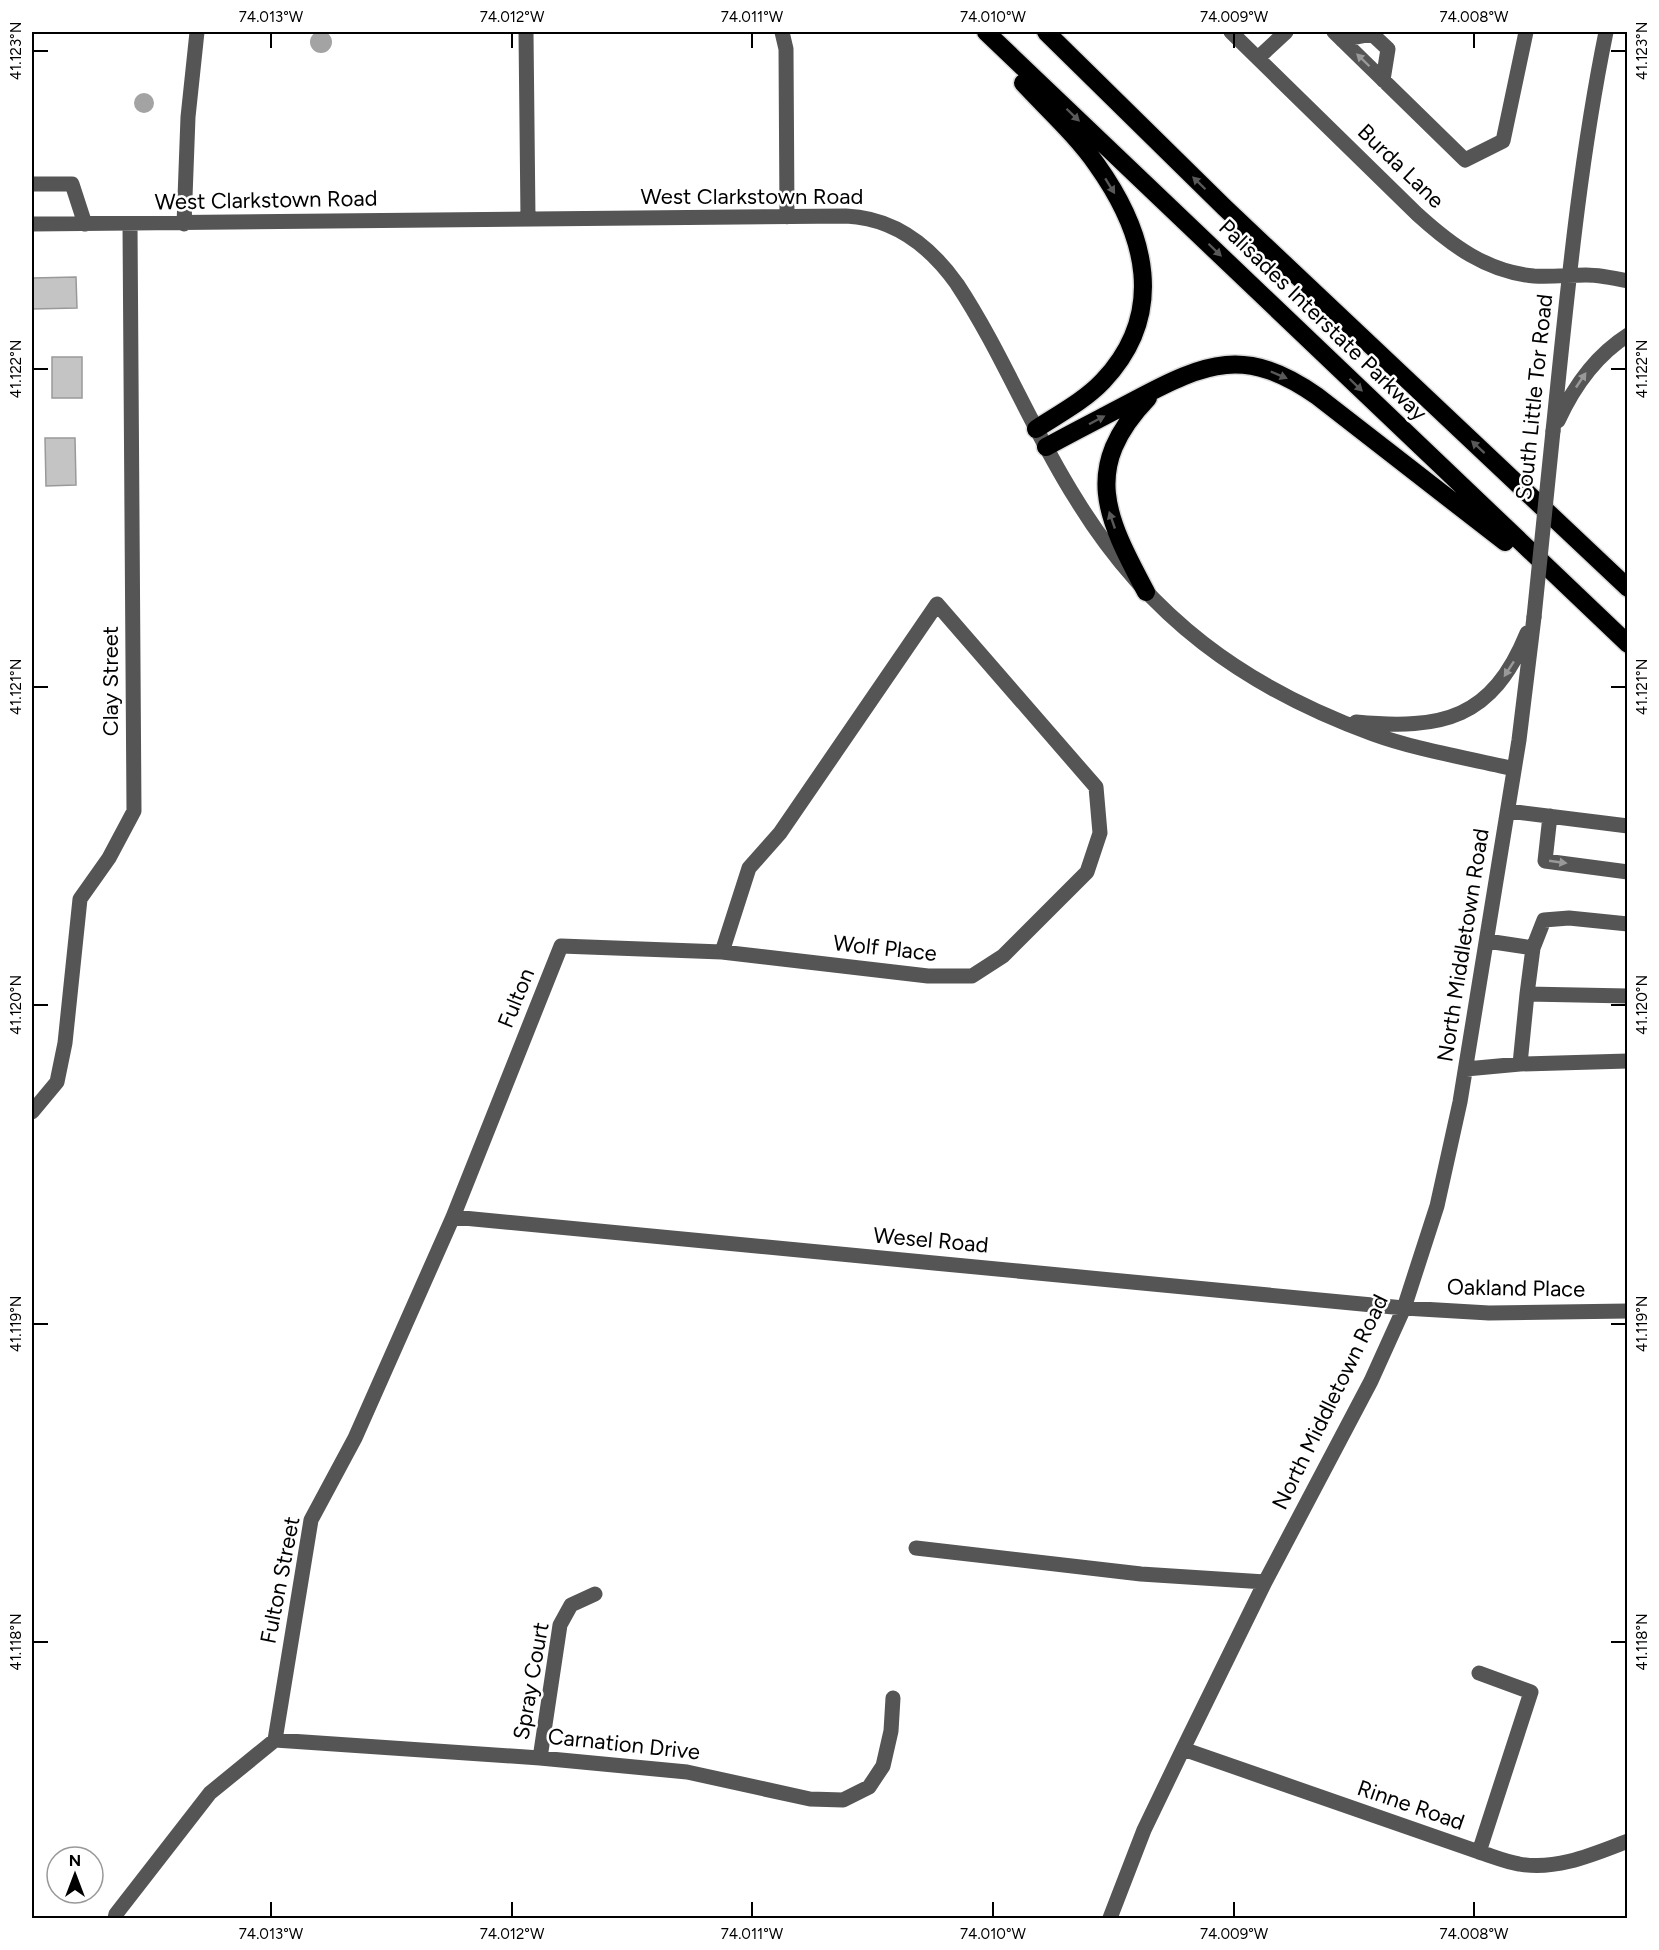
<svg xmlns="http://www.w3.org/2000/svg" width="1659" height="1950" font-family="Figtree,sans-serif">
<rect width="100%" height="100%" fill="#fff"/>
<path fill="#a3a3a3" d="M310 42a11 11 0 1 1 22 0a11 11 0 1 1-22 0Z
M134 103a10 10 0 1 1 20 0a10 10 0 1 1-20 0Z"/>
<path fill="#c4c4c4" stroke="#999" stroke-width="1.5" d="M76,277L77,308L32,309V278Z
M52,357H82V398H52Z
M45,438H75L76,485L46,486Z"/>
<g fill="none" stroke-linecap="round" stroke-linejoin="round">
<g stroke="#dbdbdb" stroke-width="21">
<path id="highway" d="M986,32L1628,644
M1046,32L1224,207L1628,588
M1023,83C1048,110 1076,135 1097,165C1146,234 1167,313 1103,381C1084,401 1059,414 1036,429
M1046,447C1075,431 1105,416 1135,400C1206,362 1246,346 1317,396L1505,542
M1146,592C1106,517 1081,468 1148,398"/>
</g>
<path stroke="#555" stroke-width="15" d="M526,32L528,219
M782,32L786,49L787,217
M1231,32L1417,214C1451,245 1487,272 1534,276C1552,277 1569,275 1586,275C1600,275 1614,278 1628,281
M1334,32L1465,160L1503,141L1526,32
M1342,40L1372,34L1388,49L1383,80
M1258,58L1286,32
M32,184H72L85,224
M32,224L846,216C895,218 930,246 957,284C1002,352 1032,430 1076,499C1148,617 1244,687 1373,734C1417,750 1468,758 1514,769
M184,224L188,117L197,32
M1558,421C1574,386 1595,356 1628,335
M1553,431C1567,297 1579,164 1606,32
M937,604L1096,787L1100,833L1087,872L1003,956L972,976H928L722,952L749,868L780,833Z
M1356,722C1443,730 1492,719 1527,633
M1508,811L1628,826
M1550,816L1545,861L1628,872
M1487,941L1533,948
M1527,994L1533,948L1544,920L1569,918L1628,924
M1520,1064L1527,994L1628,996
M1466,1069L1520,1064L1628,1061
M32,1112L57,1082L65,1043L80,899L109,858L134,811L130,224
M453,1217L1404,1308L1489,1313L1628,1311
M916,1548L1141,1574L1265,1582
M1479,1673L1531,1692L1479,1852
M275,1740L540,1758L687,1772L810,1799L843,1800L869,1787L883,1766L891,1731L893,1698
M1183,1749L1479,1852C1492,1856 1506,1862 1519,1864C1556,1871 1594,1854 1628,1841
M540,1758L560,1625L571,1605L595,1594
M115,1918L116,1914L210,1793L275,1740L311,1520L355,1438L453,1217L561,946L722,952
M1110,1918L1144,1830L1183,1749L1265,1582L1371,1381L1404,1308L1437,1206L1460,1102L1519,740L1534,617"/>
<use href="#highway" stroke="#000" stroke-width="18"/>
<path stroke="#555" stroke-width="15" d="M1534,617L1553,431"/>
</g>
<defs><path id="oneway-solid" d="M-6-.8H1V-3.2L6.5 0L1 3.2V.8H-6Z" transform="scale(1.5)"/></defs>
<g fill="#999">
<use href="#oneway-solid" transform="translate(1363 60) rotate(-136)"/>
<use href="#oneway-solid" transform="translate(1581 380) rotate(-56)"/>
<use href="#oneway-solid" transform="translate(1509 669) rotate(123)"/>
<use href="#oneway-solid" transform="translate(1558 862) rotate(8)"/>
</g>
<g fill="#595959">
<use href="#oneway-solid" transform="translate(1073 115) rotate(44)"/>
<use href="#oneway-solid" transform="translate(1199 183) rotate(-136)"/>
<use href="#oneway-solid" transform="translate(1110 186) rotate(58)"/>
<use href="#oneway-solid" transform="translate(1215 250) rotate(44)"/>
<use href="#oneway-solid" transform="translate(1279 375) rotate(23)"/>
<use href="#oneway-solid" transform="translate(1356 385) rotate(44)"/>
<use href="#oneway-solid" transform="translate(1097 420) rotate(-28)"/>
<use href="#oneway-solid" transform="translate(1478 447) rotate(-137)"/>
<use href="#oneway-solid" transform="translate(1112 520) rotate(-109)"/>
</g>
<path fill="none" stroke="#000" stroke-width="2" d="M271,33V48M512,33V48M752,33V48M993,33V48M1234,33V48M1474,33V48M33,51H48M1611,51H1626M33,369H48M1611,369H1626M33,687H48M1611,687H1626M33,1005H48M1611,1005H1626M33,1324H48M1611,1324H1626M33,1642H48M1611,1642H1626M271,1902V1917M512,1902V1917M752,1902V1917M993,1902V1917M1234,1902V1917M1474,1902V1917"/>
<g text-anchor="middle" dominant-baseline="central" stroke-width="5" stroke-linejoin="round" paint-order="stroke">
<g font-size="22" fill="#000" stroke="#fff">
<text transform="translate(1401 166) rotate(44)">Burda Lane</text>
<text x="752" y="196">West Clarkstown Road</text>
<text transform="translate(266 200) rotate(-1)">West Clarkstown Road</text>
<text transform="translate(1323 320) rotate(44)">Palisades Interstate Parkway</text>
<text transform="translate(1534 397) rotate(-84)">South Little Tor Road</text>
<text transform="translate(110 681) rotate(-90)">Clay Street</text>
<text transform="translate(1463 945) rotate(-81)">North Middletown Road</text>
<text transform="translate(885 948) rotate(6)">Wolf Place</text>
<text transform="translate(516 998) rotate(-68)">Fulton</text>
<text transform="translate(931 1240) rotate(5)">Wesel Road</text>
<text transform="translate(1516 1288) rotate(1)">Oakland Place</text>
<text transform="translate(1330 1402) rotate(-64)">North Middletown Road</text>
<text transform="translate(280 1580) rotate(-79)">Fulton Street</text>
<text transform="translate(531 1681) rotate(-80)">Spray Court</text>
<text transform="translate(624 1744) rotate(6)">Carnation Drive</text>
<text transform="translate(1411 1805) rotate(19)">Rinne Road</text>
</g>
</g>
<rect width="1659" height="1950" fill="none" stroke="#ffffff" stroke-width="66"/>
<g transform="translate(75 1875)"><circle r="28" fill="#ffffff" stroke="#999999" stroke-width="1.5"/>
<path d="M0-4.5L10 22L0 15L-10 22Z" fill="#000000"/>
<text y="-9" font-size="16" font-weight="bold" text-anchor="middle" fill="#000000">N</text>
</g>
<rect x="33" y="33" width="1593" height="1884" fill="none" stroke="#000" stroke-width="2"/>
<g font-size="15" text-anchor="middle" fill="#000">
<text x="271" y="22">74.013°W</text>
<text x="512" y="22">74.012°W</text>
<text x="752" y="22">74.011°W</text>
<text x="993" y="22">74.010°W</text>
<text x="1234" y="22">74.009°W</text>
<text x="1474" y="22">74.008°W</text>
<text transform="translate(16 51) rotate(-90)" y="5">41.123°N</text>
<text transform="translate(1642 51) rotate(-90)" y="5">41.123°N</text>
<text transform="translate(16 369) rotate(-90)" y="5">41.122°N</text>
<text transform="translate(1642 369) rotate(-90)" y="5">41.122°N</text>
<text transform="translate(16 687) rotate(-90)" y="5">41.121°N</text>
<text transform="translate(1642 687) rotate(-90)" y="5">41.121°N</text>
<text transform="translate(16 1005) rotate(-90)" y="5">41.120°N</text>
<text transform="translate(1642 1005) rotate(-90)" y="5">41.120°N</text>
<text transform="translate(16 1324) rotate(-90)" y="5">41.119°N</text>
<text transform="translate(1642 1324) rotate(-90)" y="5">41.119°N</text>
<text transform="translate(16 1642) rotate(-90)" y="5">41.118°N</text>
<text transform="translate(1642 1642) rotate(-90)" y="5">41.118°N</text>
<text x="271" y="1939">74.013°W</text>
<text x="512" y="1939">74.012°W</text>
<text x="752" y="1939">74.011°W</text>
<text x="993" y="1939">74.010°W</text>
<text x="1234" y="1939">74.009°W</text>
<text x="1474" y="1939">74.008°W</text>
</g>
</svg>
